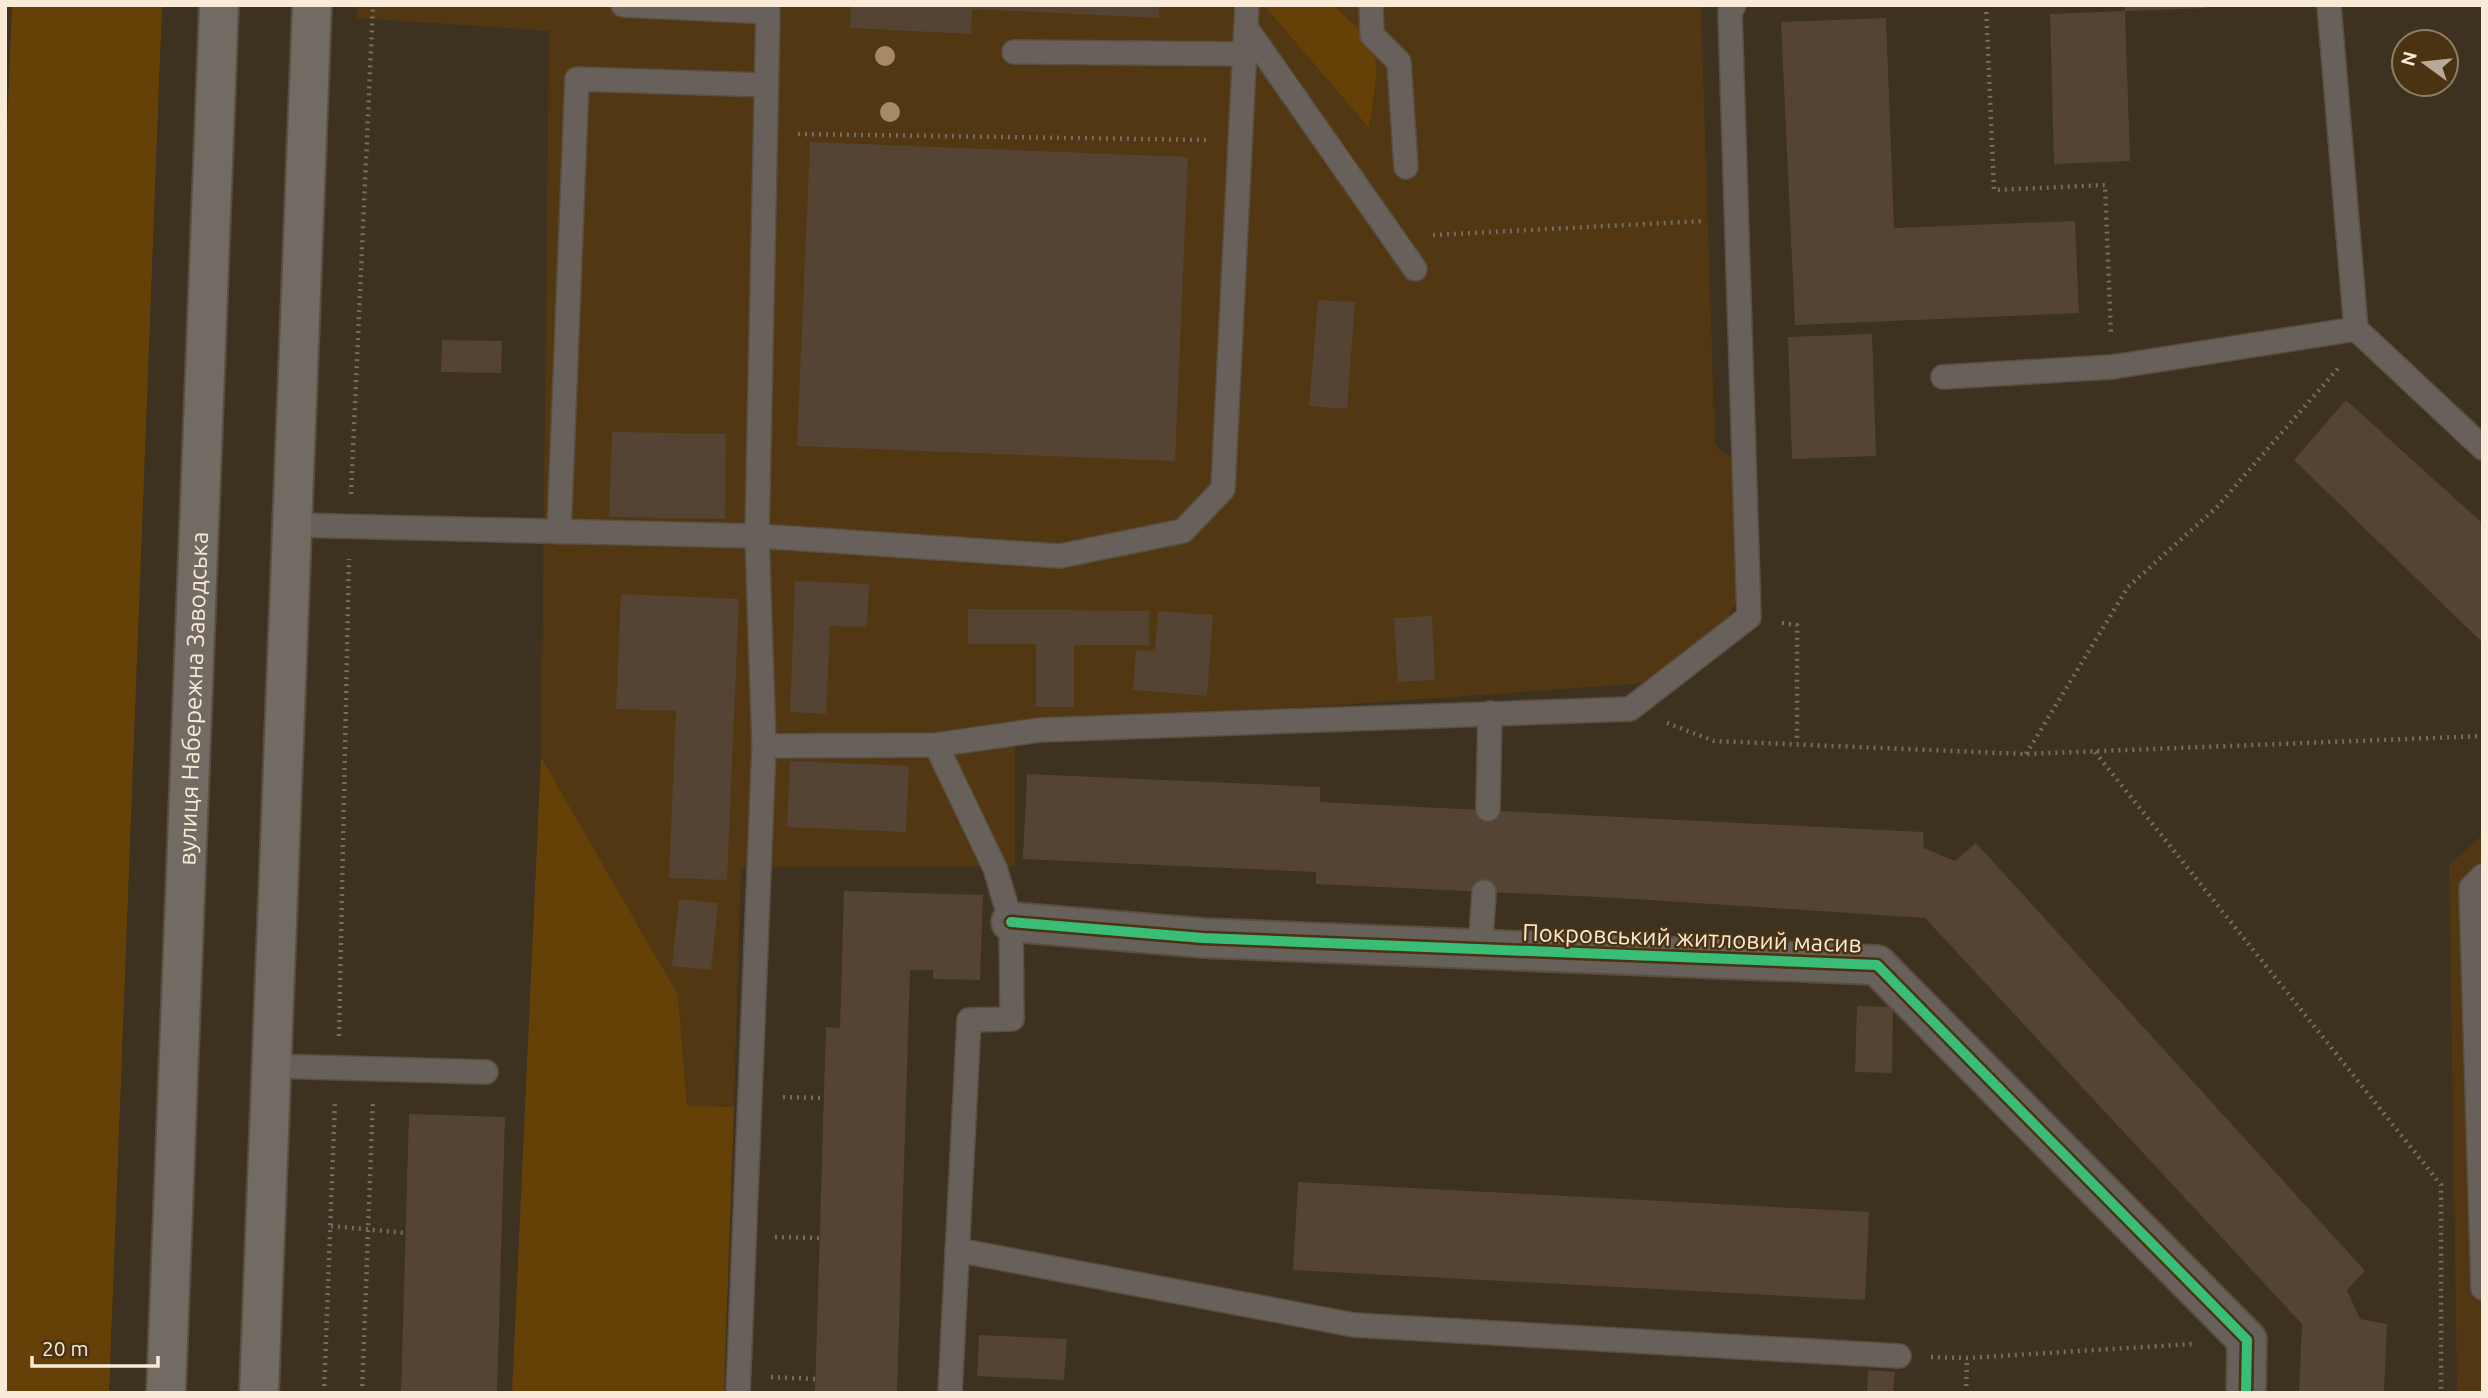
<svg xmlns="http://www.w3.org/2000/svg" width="2488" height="1398" font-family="Ubuntu,sans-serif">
<rect width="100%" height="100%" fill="#3d3120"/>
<path fill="#513712" d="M357,5H1701L1715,445L1736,462L1740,594L1728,618L1648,683L1339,705L1015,722V866L741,867L734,1107L687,1106L678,995L541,757L549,31L356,18Z
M2483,834V1393H2457L2449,865Z"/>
<path fill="#664107" d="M12,5H162L109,1393H5V183Z
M1264,5H1333C1388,53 1378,61 1369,128Z
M541,757L678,995L687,1106L734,1107L724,1393H512Z"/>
<path fill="#554434" d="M851,5H1159V18L972,9L971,34L850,28Z
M2125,5H2206V8L2125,11Z
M2125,11L2130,161L2054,164L2050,14Z
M1886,18L1894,228L2075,221L2079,313L1795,325L1781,22Z
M810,142L1188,157L1175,461L797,446Z
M1318,300L1355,302L1347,409L1309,406Z
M1872,334L1876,456L1792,459L1788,337Z
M442,340L502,341L501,373L441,372Z
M2346,400L2483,524V643L2294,460Z
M612,432L726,434L725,519L609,517Z
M795,581L869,584L867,627L830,626L826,714L790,712Z
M621,594L739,599L727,880L669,878L676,711L616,709Z
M968,609L1149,611V645H1074V707H1036V644H968Z
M1158,611L1213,615L1207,696L1133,690L1136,650L1155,651Z
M1432,616L1435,680L1398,682L1394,618Z
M790,761L909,766L906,832L787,827Z
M1027,774L1320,787V802L1923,832L1924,848L1955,861L1976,843L2365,1271L2347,1290L2360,1319L2387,1324L2384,1393H2299L2302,1324L1925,918L1620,898L1316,884V872L1023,859Z
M844,891L983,895L980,980L933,979V970H910L897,1393H815L826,1027L840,1028Z
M679,899L718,903L711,970L672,966Z
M1857,1006L1893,1007L1892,1073L1855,1072Z
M409,1114L505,1117L497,1393H401Z
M1298,1182L1869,1212L1865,1300L1293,1270Z
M979,1335L1067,1339L1064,1380L977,1376Z
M1868,1370L1895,1372L1893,1393H1867Z"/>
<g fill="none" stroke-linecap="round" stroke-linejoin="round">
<g stroke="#594e40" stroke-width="26">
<path id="service" d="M623,5L768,12L757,536L764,746L738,1393
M1371,5L1372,35L1399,62L1406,167
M2329,5L2356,329L2483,448
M1247,29L1415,269
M1014,52L1246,54
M1943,377L2112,367L2356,329
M291,525L757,536L1060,556L1183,531L1223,489L1247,5
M559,532L577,79L766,85
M936,745L995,868L1011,922L1012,1019L969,1020L950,1393
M764,746L936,745L1040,730L1630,709L1749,617L1730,12L1734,5
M1488,809L1490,713
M2483,876L2471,888L2483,1288
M1480,952L1484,892
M271,1066L486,1072
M957,1250L1354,1325L1899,1356"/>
</g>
<g stroke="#594e40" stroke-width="42">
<path id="minor" d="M1011,922L1203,938L1877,965L2247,1340L2246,1393"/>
</g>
<g stroke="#594e40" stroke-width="42">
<g id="secondary">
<path id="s1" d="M166,1393L219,5"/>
<path d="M259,1393L312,5"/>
</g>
</g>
<path stroke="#736d66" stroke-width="4.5" stroke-dasharray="2 5" stroke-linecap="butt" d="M1986,5L1994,190L2105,185L2111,335
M798,134L1209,140
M1433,235L1704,221
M351,494L373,5
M1782,623L1797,625V743
M1667,723L1714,741L2025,754L2483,736
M2095,752L2441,1185V1393
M2026,754L2128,587L2216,508L2340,366
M339,1036L349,559
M783,1097L824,1098
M331,1226L406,1233
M775,1237L819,1238
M1931,1357L1967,1358L2192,1344
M771,1377L815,1379
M324,1393L335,1101
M362,1393L373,1100
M1966,1393L1967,1358"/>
<use href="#service" stroke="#68615b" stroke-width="23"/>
<use href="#minor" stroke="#68615b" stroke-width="38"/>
<use href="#secondary" stroke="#726b63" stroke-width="38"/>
<g stroke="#4a3313" stroke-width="15">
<path id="cycleway" d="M1011,922L1203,938L1877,965L2247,1340L2246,1393"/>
</g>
<use href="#cycleway" stroke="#3abd76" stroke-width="10"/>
</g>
<g fill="#a68a68">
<circle cx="885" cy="56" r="10"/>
<circle cx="890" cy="112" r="10"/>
</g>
<g text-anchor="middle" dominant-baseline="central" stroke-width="5" stroke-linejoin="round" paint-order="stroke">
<g font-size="24" fill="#faebd9" stroke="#4a3313">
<text stroke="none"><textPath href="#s1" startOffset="695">вулиця Набережна Заводська</textPath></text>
<text transform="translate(1692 938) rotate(2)">Покровський житловий масив</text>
</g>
</g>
<rect width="2488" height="1398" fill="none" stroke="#faebd9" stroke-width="14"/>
<g transform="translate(2425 63) rotate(285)"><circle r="33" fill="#4a3313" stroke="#907d62" stroke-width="2"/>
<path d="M0-5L12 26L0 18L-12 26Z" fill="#b8aa98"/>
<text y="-10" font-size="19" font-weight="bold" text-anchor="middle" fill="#faebd9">N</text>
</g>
<path d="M32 1356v10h126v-10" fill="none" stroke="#faebd9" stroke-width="3.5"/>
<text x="42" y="1356" font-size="21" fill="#faebd9" stroke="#4a3313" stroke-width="5" paint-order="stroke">20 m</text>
</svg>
